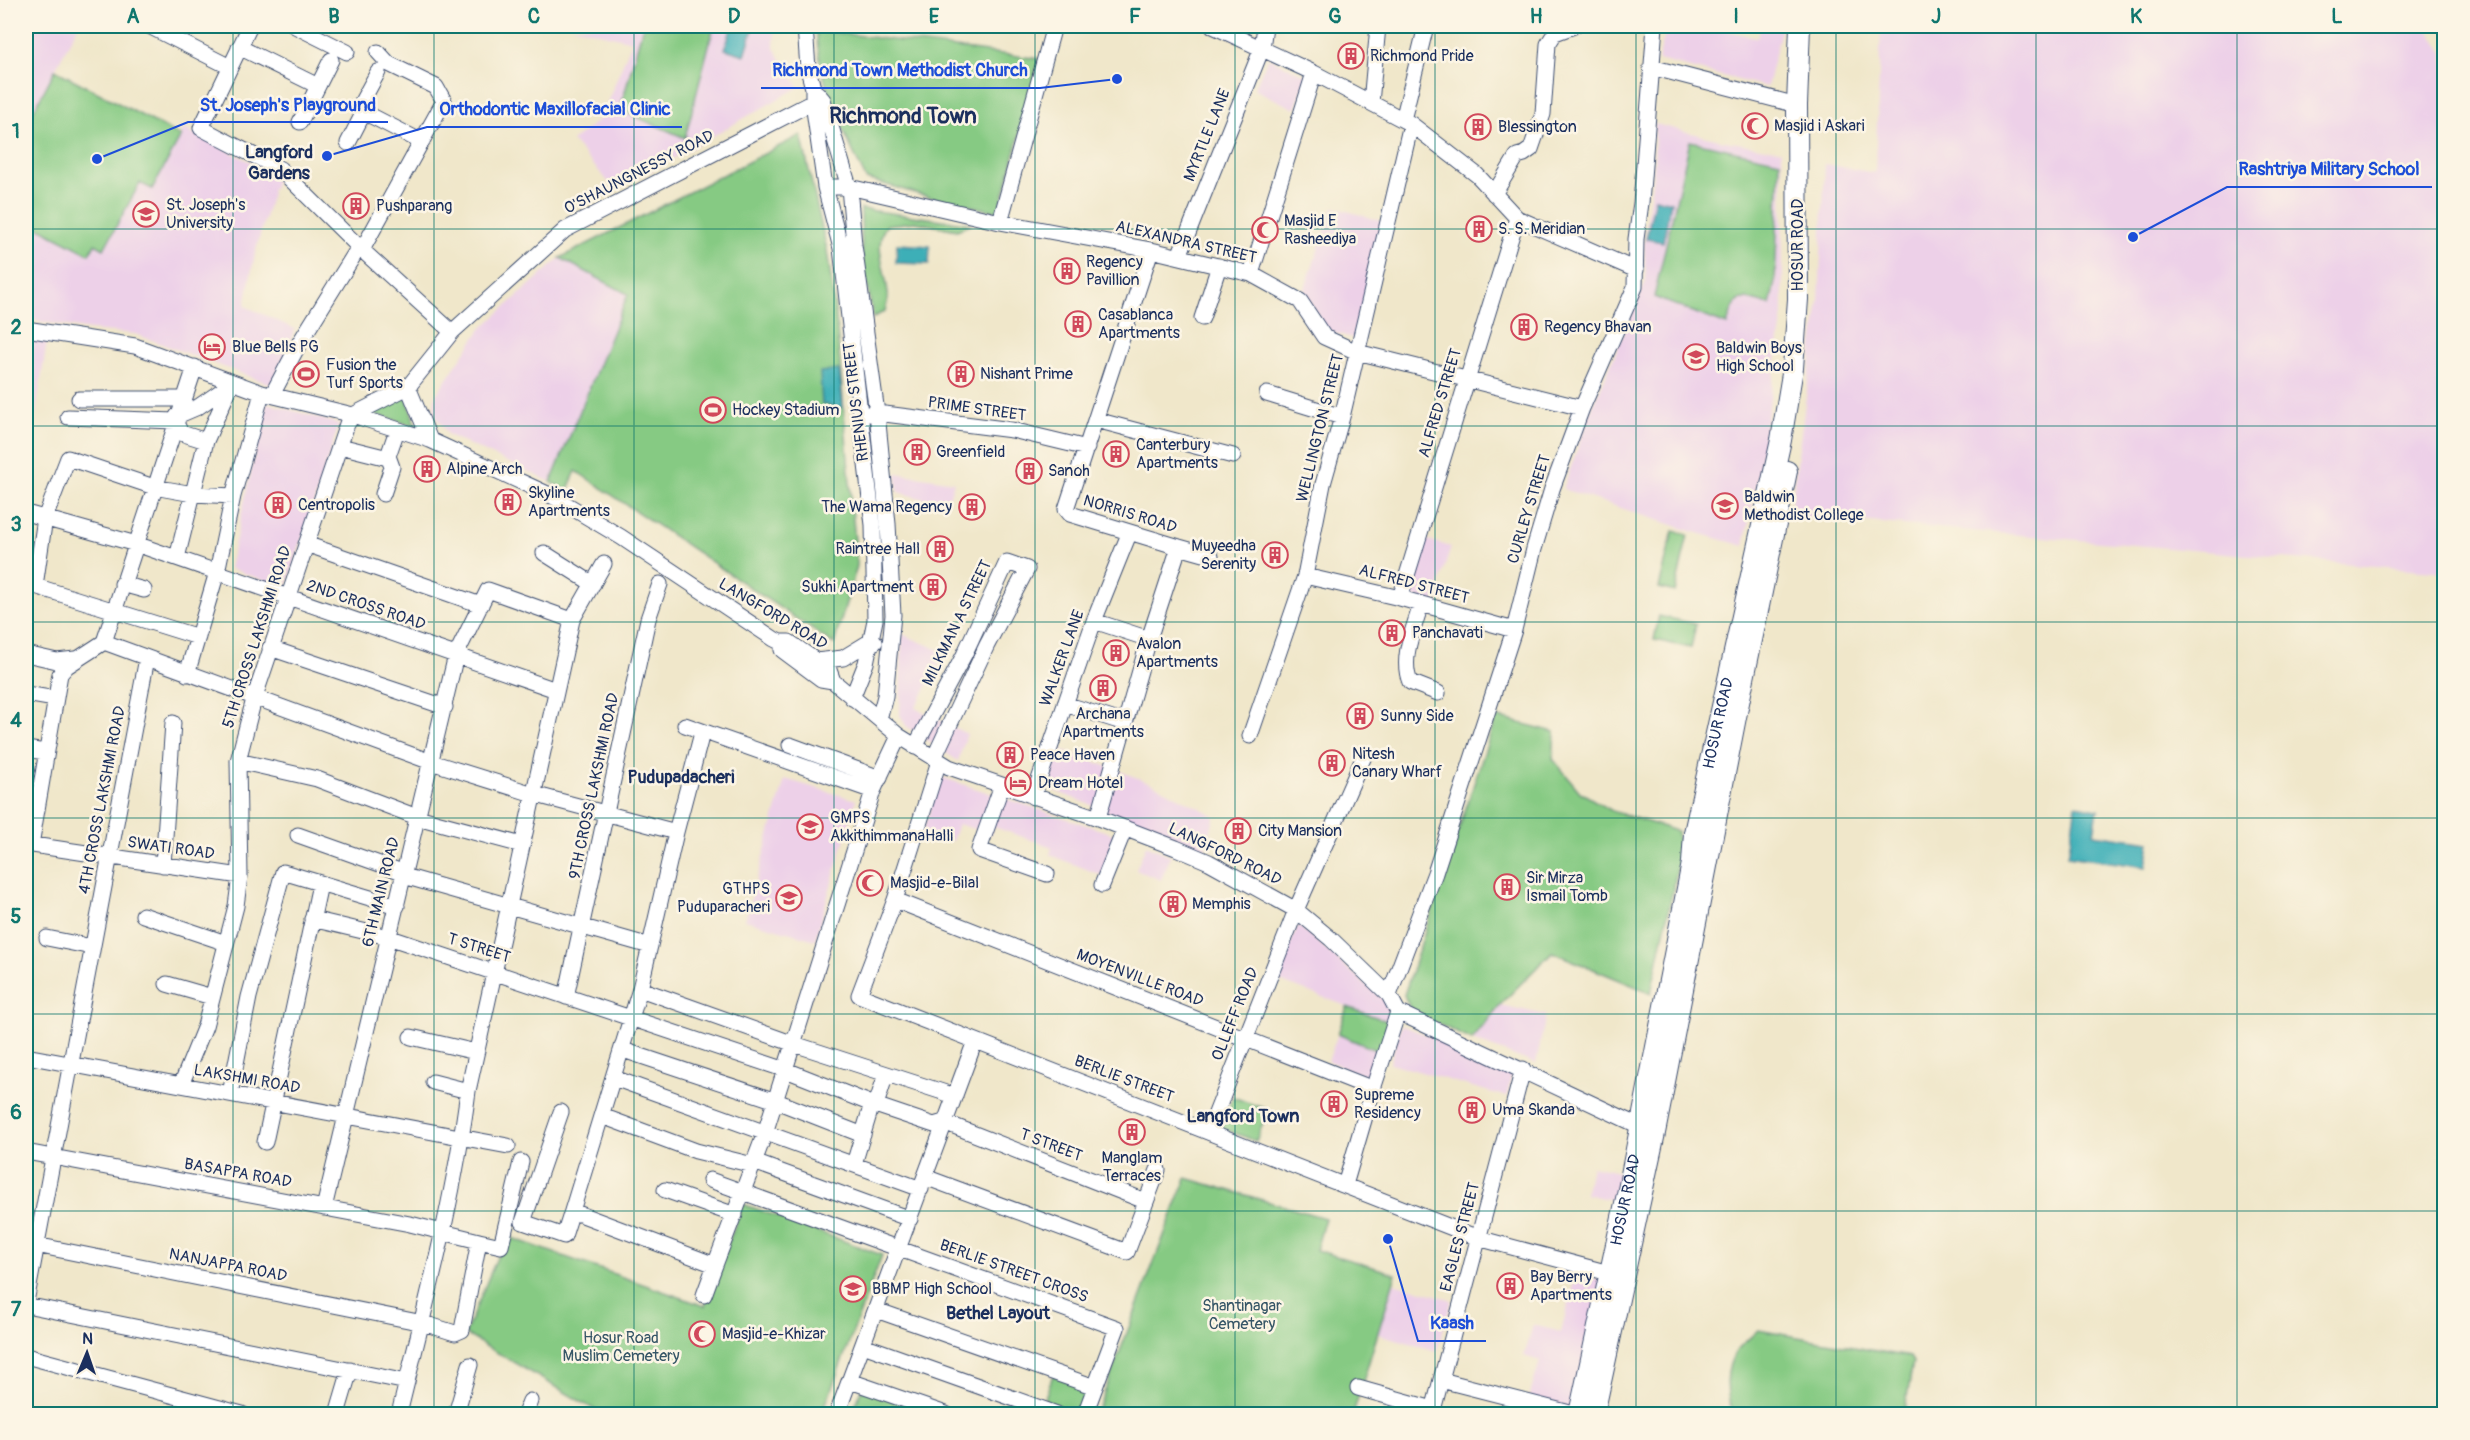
<svg xmlns="http://www.w3.org/2000/svg" width="2470" height="1440" font-family="Pangolin,sans-serif">
<rect width="100%" height="100%" fill="#fcf5e5"/>
<filter id="ink" filterUnits="userSpaceOnUse"><feTurbulence type="fractalNoise" baseFrequency=".0167" numOctaves="2"/><feDisplacementMap in="SourceGraphic" scale="12" xChannelSelector="R" yChannelSelector="G"/><feConvolveMatrix kernelMatrix="1 2 1 2 8 2 1 2 1" color-interpolation-filters="sRGB"/></filter>
<filter id="wash" filterUnits="userSpaceOnUse"><feTurbulence type="fractalNoise" baseFrequency=".008" numOctaves="4" result="noise"/><feDisplacementMap in="SourceGraphic" scale="24" xChannelSelector="R" yChannelSelector="G"/><feGaussianBlur stdDeviation="1.35" result="paint"/><feColorMatrix in="noise" values="0 0 0 0 0 0 0 0 0 0 0 0 0 0 0 0 0 1.4 0 .05"/><feComposite in="paint" operator="in"/></filter>
<g filter="url(#wash)">
<rect width="100%" height="100%" fill="#f0e7ca"/>
<path fill="#edd0e8" d="M26,26H78L55,70L180,136L184,129L277,175L255,253L245,306L295,329L272,385L135,334L90,330L26,319Z
M571,26H775L774,48L799,87L655,169L614,188L572,141L601,118L632,41Z
M1667,26H1729L1728,31L1757,38L1761,26H1782L1767,87L1658,60Z
M1881,26H2426L2444,53V572L1790,515L1819,300L1825,164L1875,173Z
M1268,58L1307,76L1295,109L1254,89Z
M1655,124L1719,140L1782,151L1783,314L1758,477L1744,546L1691,531L1563,489L1591,411L1646,281L1644,242L1654,167Z
M1333,207L1381,221L1355,339L1326,330L1304,291Z
M560,258L628,294L551,482L448,435L434,413L435,396L481,329Z
M26,339L47,342L31,443L26,442Z
M267,403L339,424L286,588L229,568Z
M896,473L954,482L947,505L898,492Z
M1424,539L1451,547L1434,602L1407,595Z
M902,634L946,653L915,708L967,734L958,761L906,726L900,715Z
M1055,747L1151,783L1215,816L1205,849L1042,786Z
M941,777L1125,838L1109,878L1050,855L1052,847L994,827L991,834L958,824L952,841L923,831Z
M785,779L856,800L815,940L745,920Z
M1146,845L1171,856L1161,880L1136,870Z
M1298,925L1387,1003L1390,1022L1276,980Z
M1500,1005L1546,1015L1536,1064L1472,1040Z
M1401,1025L1513,1069L1507,1097L1390,1063Z
M1338,1034L1380,1052L1371,1078L1328,1061Z
M1592,1166L1622,1173L1616,1201L1585,1194Z
M1576,1273L1604,1281L1573,1414L1529,1398L1540,1361L1524,1356L1533,1325L1561,1332Z
M1394,1283L1452,1300L1437,1351L1378,1334Z"/>
<path fill="#86ca83" stroke="#507c70" stroke-width="1.5" d="M643,26H714L685,138L620,110Z
M816,30L1040,59L999,212L929,197L866,179C843,131 819,84 816,30Z
M55,70L181,136L152,189L140,183L104,249L95,244L89,254L26,221V125Z
M801,135L827,250L836,317L857,566L834,644L576,471L567,491L551,482L628,294L560,258Z
M1690,141L1780,161L1775,282L1770,305C1739,297 1737,292 1727,325L1654,297Z
M861,209L971,224L957,230L915,222L887,225C871,244 888,274 888,296C888,301 886,306 885,311L873,318L862,253Z
M406,392L415,426L373,414Z
M1673,531L1688,535L1675,592L1659,588Z
M1659,616L1696,624L1691,648L1654,640Z
M1496,717L1555,732L1553,759L1580,792L1612,811L1677,831L1679,861L1651,993L1552,952L1500,1005L1472,1040L1411,1011L1404,995Z
M1347,1007L1390,1022L1380,1052L1338,1034Z
M1233,1097L1268,1110L1256,1141L1221,1128Z
M1186,1178L1325,1218L1316,1250L1396,1274L1353,1414H1096Z
M743,1204L882,1255L822,1414H602L465,1334L506,1236L705,1306Z
M1758,1330L1910,1357L1913,1362L1904,1414H1734C1725,1396 1724,1368 1737,1350C1743,1343 1752,1336 1758,1330Z
M1053,1375L1091,1389L1081,1414H1066L1042,1406Z
M862,1389L934,1414H852Z"/>
<path fill="#3eafb7" stroke="#2c6f8a" stroke-width="1.5" d="M732,26H754L745,55L725,49Z
M1655,198L1671,202L1663,242L1646,239Z
M897,244L930,246L929,264L896,263Z
M839,370L843,408L822,404L820,372Z
M2076,805L2098,809L2094,834L2150,842L2146,867L2068,856Z"/>
</g>
<g filter="url(#ink)">
<g fill="none" stroke-linecap="round" stroke-linejoin="round">
<g stroke="#3b4b6e" stroke-width="17">
<path id="minor" d="M149,26L230,67
M250,26L201,128L280,169L362,250L452,332
M295,26L347,52
M805,26L808,69L813,88V103L825,187L841,248L873,525L875,620L866,663L852,698
M1213,26L1314,73L1411,124L1477,175L1517,218L1636,270
M2444,26V27
M239,47L318,86L300,122
M1651,67L1797,105
M378,72L358,109L422,142
M318,86L331,60
M817,93L823,100L849,187L854,245L877,413L888,524L893,615L885,696L879,719
M1371,103L1378,26
M1403,120L1426,26
M348,143L364,112
M825,187H849L1000,222L1151,250L1251,274L1300,301L1324,337L1357,352L1582,408
M1494,194L1517,156L1524,154L1531,149L1543,114L1548,44L1555,33L1574,26
M1000,222L1054,26
M362,250L444,101L436,87L389,64L378,52
M1179,256L1262,48L1265,26
M1251,274L1314,73
M1202,318L1219,266
M26,329L135,346L262,393L353,415L430,440L554,497L621,537L774,639L780,642H789L829,670L833,681L899,736L949,767L1098,818L1176,848L1209,862L1296,910L1331,939L1389,995L1398,1012L1650,1131
M408,387L430,440
M1267,394L1342,417
M272,395L300,342L359,247
M79,399H183
M866,414L877,413L1012,430L1087,448
M177,416L198,407L230,385
M68,417L175,421L181,433L206,441
M1096,420L1233,456
M340,446L388,458
M383,494L392,467L388,456L397,430
M26,513L136,544L556,690
M306,544L481,605
M1179,547L1211,556
M544,553L593,584
M177,558L206,441L232,383
M1305,576L1400,598L1514,630
M122,584L144,590
M1400,598L1517,218
M1421,604C1414,629 1400,658 1410,682L1438,693
M1094,621L1149,639
M198,637L35,586L45,518L68,458L154,487L193,494L233,496
M104,642L431,762L533,794L676,832
M270,648L445,707
M782,650L821,679L833,681
M26,654L57,661L75,659
M816,661L843,658L871,641L875,642
M187,674L217,572L233,496L262,393
M26,694L55,699
M1065,704L1125,723
M685,725L873,791
M702,733L676,832L640,989L572,1211L715,1265L765,1133L873,791L899,736
M1250,736L1305,576L1323,484L1342,417L1411,124
M790,745L880,778
M915,747L964,655L1007,562L1027,569L987,645L934,758
M26,749L45,752
M238,761L317,779L417,817L522,845
M939,761L895,900L859,995L1478,1238L1609,1273
M1002,785L979,850L1047,874
M1033,797L1094,621L1129,534
M1098,818L1149,639L1179,547L1070,514L1066,509L1151,250
M298,835L405,873
M26,844L240,876
M31,845L60,674L67,666L104,642L195,367
M163,865L173,723
M404,876L650,946
M1102,885L1125,828
M895,900L1373,1089
M143,915L226,943
M312,919L388,937L786,1070L872,1104L934,1125L944,1122
M47,938L92,947
M167,984L212,997
M640,989L794,1044L955,1096
M1389,995L1435,873L1514,630L1534,549L1552,489L1582,408L1635,287L1636,239L1641,203L1655,26
M566,997L648,619L660,584
M411,1037L476,1052
M623,1050L776,1101L863,1135
M26,1056L508,1146
M614,1078L921,1189
M433,1082L468,1091
M181,1085L205,1026L236,906L240,876L238,761L254,699L347,424L353,415L408,387L452,332L565,230L807,105L823,100
M230,1094L249,997L283,872L397,906
M876,1105L886,1074
M561,1112L523,1222L564,1236L572,1211
M602,1116L696,1151L753,1165
M944,1122L1145,1201
M1209,1131L1296,910L1365,754
M265,1142L320,884
M26,1152L410,1224L479,1241
M754,1162L910,1219
M854,1164L872,1104
M925,1177L1127,1252L1158,1170
M710,1180L1117,1328L1085,1414
M1345,1185L1373,1089L1398,1012
M665,1190L735,1215
M324,1208L456,655L488,590L572,620
M26,1243L423,1323L455,1333L462,1330L479,1241L501,1246L521,1162
M704,1295L715,1265
M26,1302L147,658
M26,1305L407,1382
M876,1310L1095,1387
M863,1345L1057,1414
M26,1356L242,1414
M1441,1380L1574,1414
M850,1381L946,1414
M1358,1388L1433,1409
M337,1414L350,1370
M399,1414C425,1307 454,1200 468,1091L572,620L604,564
M456,1414L470,1365
M525,1414L530,1401
M837,1414L975,1041
M1432,1414L1523,1069"/>
</g>
<g stroke="#3b4b6e" stroke-width="22">
<g id="major">
<path id="s1" d="M1579,1414L1629,1185L1692,863L1694,833L1781,440L1793,368L1798,299L1797,105L1800,26"/>
<path d="M1594,1414L1655,1133L1736,717L1787,471"/>
</g>
</g>
<use href="#minor" stroke="#fff" stroke-width="15"/>
<use href="#major" stroke="#fff" stroke-width="20"/>
</g>
</g>
<path fill="none" stroke="#0f766e" stroke-width="1.5" stroke-opacity="0.55" d="M233,26V1414M434,26V1414M634,26V1414M834,26V1414M1035,26V1414M1235,26V1414M1435,26V1414M1636,26V1414M1836,26V1414M2036,26V1414M2237,26V1414M26,229H2444M26,426H2444M26,622H2444M26,818H2444M26,1014H2444M26,1211H2444"/>
<defs>
<g id="building-ring" transform="scale(1.35)"><circle r="9.5" fill="#fcf5e5" stroke="#d1495b" stroke-width="1.5"/><path d="M-4-6H4V6H1V3H-1V6H-4ZM-2.5-4.3h1.7v1.8h-1.7ZM.8-4.3h1.7v1.8H.8ZM-2.5-1h1.7V.8h-1.7ZM.8-1h1.7V.8H.8Z" fill="#d1495b"/></g>
<g id="mosque-ring" transform="scale(1.35)"><circle r="9.5" fill="#fcf5e5" stroke="#d1495b" stroke-width="1.5"/><path d="M3.5-4.9A6 6 0 1 0 3.5 4.9A5 5 0 1 1 3.5-4.9Z" fill="#d1495b"/></g>
<g id="university-ring" transform="scale(1.35)"><circle r="9.5" fill="#fcf5e5" stroke="#d1495b" stroke-width="1.5"/><path d="M0-5L7-2L0 1L-7-2ZM-4 1L0 2.5L4 1V4Q0 6-4 4Z" fill="#d1495b"/></g>
<g id="hotel-ring" transform="scale(1.35)"><circle r="9.5" fill="#fcf5e5" stroke="#d1495b" stroke-width="1.5"/><path d="M-6-4.5h1.5V1H6V5H4.5V3h-9V5H-6ZM-4 0a1.8 1.8 0 1 1 3.6 0ZM.5 0V-2.5h3Q6-2.5 6 0Z" fill="#d1495b"/></g>
<g id="school-ring" transform="scale(1.35)"><circle r="9.5" fill="#fcf5e5" stroke="#d1495b" stroke-width="1.5"/><path d="M0-5L7-2L0 1L-7-2ZM-4 1L0 2.5L4 1V4Q0 6-4 4Z" fill="#d1495b"/></g>
<g id="stadium-ring" transform="scale(1.35)"><circle r="9.5" fill="#fcf5e5" stroke="#d1495b" stroke-width="1.5"/><path d="M0-5a6.5 5 0 1 0 0 10a6.5 5 0 1 0 0-10ZM-3.5-1.8h7v3.6h-7Z" fill="#d1495b"/></g>
</defs>
<g fill-rule="evenodd">
<use href="#building-ring" x="1351" y="56"/>
<use href="#mosque-ring" x="1755" y="126"/>
<use href="#building-ring" x="1478" y="127"/>
<use href="#building-ring" x="356" y="206"/>
<use href="#university-ring" x="146" y="214"/>
<use href="#building-ring" x="1479" y="229"/>
<use href="#mosque-ring" x="1265" y="230"/>
<use href="#building-ring" x="1067" y="271"/>
<use href="#building-ring" x="1078" y="324"/>
<use href="#building-ring" x="1524" y="327"/>
<use href="#hotel-ring" x="212" y="347"/>
<use href="#school-ring" x="1696" y="357"/>
<use href="#stadium-ring" x="306" y="374"/>
<use href="#building-ring" x="961" y="374"/>
<use href="#stadium-ring" x="713" y="410"/>
<use href="#building-ring" x="917" y="452"/>
<use href="#building-ring" x="1116" y="454"/>
<use href="#building-ring" x="427" y="469"/>
<use href="#building-ring" x="1029" y="471"/>
<use href="#building-ring" x="508" y="502"/>
<use href="#building-ring" x="278" y="505"/>
<use href="#university-ring" x="1725" y="506"/>
<use href="#building-ring" x="972" y="507"/>
<use href="#building-ring" x="940" y="549"/>
<use href="#building-ring" x="1275" y="555"/>
<use href="#building-ring" x="933" y="587"/>
<use href="#building-ring" x="1392" y="633"/>
<use href="#building-ring" x="1116" y="653"/>
<use href="#building-ring" x="1103" y="688"/>
<use href="#building-ring" x="1360" y="716"/>
<use href="#building-ring" x="1010" y="755"/>
<use href="#building-ring" x="1332" y="763"/>
<use href="#hotel-ring" x="1018" y="783"/>
<use href="#school-ring" x="810" y="827"/>
<use href="#building-ring" x="1238" y="831"/>
<use href="#mosque-ring" x="870" y="883"/>
<use href="#building-ring" x="1507" y="887"/>
<use href="#school-ring" x="789" y="898"/>
<use href="#building-ring" x="1173" y="904"/>
<use href="#building-ring" x="1334" y="1104"/>
<use href="#building-ring" x="1472" y="1110"/>
<use href="#building-ring" x="1132" y="1132"/>
<use href="#building-ring" x="1510" y="1286"/>
<use href="#school-ring" x="853" y="1289"/>
<use href="#mosque-ring" x="702" y="1334"/>
</g>
<g text-anchor="middle" dominant-baseline="central" stroke-width="5" stroke-linejoin="round" paint-order="stroke">
<g font-size="16" fill="#1b2f5e" stroke="#fcf5e5" text-anchor="start">
<text x="1370" y="56">Richmond Pride</text>
<text x="1774" y="126">Masjid i Askari</text>
<text x="1498" y="127">Blessington</text>
<text x="166" y="205">St. Joseph's<tspan x="166" dy="18">University</tspan></text>
<text x="376" y="206">Pushparang</text>
<text x="1284" y="221">Masjid E<tspan x="1284" dy="18">Rasheediya</tspan></text>
<text x="1498" y="229">S. S. Meridian</text>
<text x="1086" y="262">Regency<tspan x="1086" dy="18">Pavillion</tspan></text>
<text x="1098" y="315">Casablanca<tspan x="1098" dy="18">Apartments</tspan></text>
<text x="1544" y="327">Regency Bhavan</text>
<text x="232" y="347">Blue Bells PG</text>
<text x="1716" y="348">Baldwin Boys<tspan x="1716" dy="18">High School</tspan></text>
<text x="326" y="365">Fusion the<tspan x="326" dy="18">Turf Sports</tspan></text>
<text x="980" y="374">Nishant Prime</text>
<text x="732" y="410">Hockey Stadium</text>
<text x="1136" y="445">Canterbury<tspan x="1136" dy="18">Apartments</tspan></text>
<text x="936" y="452">Greenfield</text>
<text x="446" y="469">Alpine Arch</text>
<text x="1048" y="471">Sanoh</text>
<text x="528" y="493">Skyline<tspan x="528" dy="18">Apartments</tspan></text>
<text x="1744" y="497">Baldwin<tspan x="1744" dy="18">Methodist College</tspan></text>
<text x="298" y="505">Centropolis</text>
<text x="952" y="507" text-anchor="end">The Wama Regency</text>
<text x="1256" y="546" text-anchor="end">Muyeedha<tspan x="1256" dy="18">Serenity</tspan></text>
<text x="920" y="549" text-anchor="end">Raintree Hall</text>
<text x="914" y="587" text-anchor="end">Sukhi Apartment</text>
<text x="1412" y="633">Panchavati</text>
<text x="1136" y="644">Avalon<tspan x="1136" dy="18">Apartments</tspan></text>
<text x="1103" y="714" text-anchor="middle">Archana<tspan x="1103" dy="18">Apartments</tspan></text>
<text x="1380" y="716">Sunny Side</text>
<text x="1352" y="754">Nitesh<tspan x="1352" dy="18">Canary Wharf</tspan></text>
<text x="1030" y="755">Peace Haven</text>
<text x="1038" y="783">Dream Hotel</text>
<text x="830" y="818">GMPS<tspan x="830" dy="18">AkkithimmanaHalli</tspan></text>
<text x="1258" y="831">City Mansion</text>
<text x="1526" y="878">Sir Mirza<tspan x="1526" dy="18">Ismail Tomb</tspan></text>
<text x="890" y="883">Masjid-e-Bilal</text>
<text x="770" y="889" text-anchor="end">GTHPS<tspan x="770" dy="18">Puduparacheri</tspan></text>
<text x="1192" y="904">Memphis</text>
<text x="1354" y="1095">Supreme<tspan x="1354" dy="18">Residency</tspan></text>
<text x="1492" y="1110">Uma Skanda</text>
<text x="1132" y="1158" text-anchor="middle">Manglam<tspan x="1132" dy="18">Terraces</tspan></text>
<text x="1530" y="1277">Bay Berry<tspan x="1530" dy="18">Apartments</tspan></text>
<text x="872" y="1289">BBMP High School</text>
<text x="722" y="1334">Masjid-e-Khizar</text>
</g>
<g font-size="16" fill="#1b2f5e" stroke="#fcf5e5">
<text transform="translate(1207 135) rotate(-68)">MYRTLE LANE</text>
<text transform="translate(639 172) rotate(-27)">O'SHAUNGNESSY ROAD</text>
<text transform="translate(1186 242) rotate(13)">ALEXANDRA STREET</text>
<text transform="translate(1798 245) rotate(-90)">HOSUR ROAD</text>
<text transform="translate(856 402) rotate(-97)">RHENIUS STREET</text>
<text transform="translate(1440 403) rotate(-73)">ALFRED STREET</text>
<text transform="translate(977 409) rotate(8)">PRIME STREET</text>
<text transform="translate(1320 428) rotate(-76)">WELLINGTON STREET</text>
<text transform="translate(1529 509) rotate(-73)">CURLEY STREET</text>
<text transform="translate(1130 514) rotate(17)">NORRIS ROAD</text>
<text transform="translate(1414 584) rotate(15)">ALFRED STREET</text>
<text transform="translate(366 605) rotate(19)">2ND CROSS ROAD</text>
<text transform="translate(773 614) rotate(31)">LANGFORD ROAD</text>
<text transform="translate(957 623) rotate(-64)">MILKMAN A STREET</text>
<text transform="translate(257 637) rotate(-72)">5TH CROSS LAKSHMI ROAD</text>
<text transform="translate(1062 658) rotate(-70)">WALKER LANE</text>
<text stroke="none"><textPath href="#s1" startOffset="705">HOSUR ROAD</textPath></text>
<text transform="translate(594 786) rotate(-78)">9TH CROSS LAKSHMI ROAD</text>
<text transform="translate(102 800) rotate(-79)">4TH CROSS LAKSHMI ROAD</text>
<text transform="translate(171 848) rotate(8)">SWATI ROAD</text>
<text transform="translate(1225 854) rotate(26)">LANGFORD ROAD</text>
<text transform="translate(381 892) rotate(-76)">6TH MAIN ROAD</text>
<text transform="translate(479 948) rotate(18)">T STREET</text>
<text transform="translate(1140 978) rotate(21)">MOYENVILLE ROAD</text>
<text transform="translate(1235 1014) rotate(-68)">OLLEFF ROAD</text>
<text transform="translate(247 1079) rotate(10)">LAKSHMI ROAD</text>
<text transform="translate(1124 1079) rotate(21)">BERLIE STREET</text>
<text transform="translate(1051 1145) rotate(21)">T STREET</text>
<text transform="translate(238 1173) rotate(10)">BASAPPA ROAD</text>
<text stroke="none"><textPath href="#s1" startOffset="219">HOSUR ROAD</textPath></text>
<text transform="translate(1460 1237) rotate(-75)">EAGLES STREET</text>
<text transform="translate(228 1265) rotate(11)">NANJAPPA ROAD</text>
<text transform="translate(1014 1271) rotate(20)">BERLIE STREET CROSS</text>
</g>
<g font-size="16" fill="#365667" stroke="#fcf5e5">
<text x="1242" y="1306">Shantinagar<tspan x="1242" dy="18">Cemetery</tspan></text>
<text x="621" y="1338">Hosur Road<tspan x="621" dy="18">Muslim Cemetery</tspan></text>
</g>
<g font-size="18" font-weight="bold" fill="#1b2f5e" stroke="#fcf5e5">
<text x="279" y="152">Langford<tspan x="279" dy="21">Gardens</tspan></text>
<text x="681" y="777">Pudupadacheri</text>
<text x="1243" y="1116">Langford Town</text>
<text x="998" y="1313">Bethel Layout</text>
</g>
<g font-size="22" font-weight="bold" fill="#1b2f5e" stroke="#fcf5e5">
<text x="903" y="116">Richmond Town</text>
</g>
</g>
<path fill="none" stroke="#1d4ed8" stroke-width="2" d="M1117 79L1040 88H761M97 159L188 122H388M327 156L427 127H682M2133 237L2227 187H2432M1388 1239L1418 1341H1486"/>
<g fill="#1d4ed8" stroke="#fcf5e5" stroke-width="2">
<circle cx="1117" cy="79" r="6"/>
<circle cx="97" cy="159" r="6"/>
<circle cx="327" cy="156" r="6"/>
<circle cx="2133" cy="237" r="6"/>
<circle cx="1388" cy="1239" r="6"/>
</g>
<g font-size="18" text-anchor="middle" font-weight="bold" fill="#1d4ed8" stroke="#fcf5e5" stroke-width="5" stroke-linejoin="round" paint-order="stroke">
<text x="900" y="76">Richmond Town Methodist Church</text>
<text x="288" y="111">St. Joseph's Playground</text>
<text x="555" y="115">Orthodontic Maxillofacial Clinic</text>
<text x="2329" y="175">Rashtriya Military School</text>
<text x="1452" y="1329">Kaash</text>
</g>
<rect width="2470" height="1440" fill="none" stroke="#fcf5e5" stroke-width="66"/>
<g transform="translate(87 1353) rotate(2)" stroke="#fcf5e5" stroke-width="4.5" paint-order="stroke">
<path d="M0-4.5L10 22L0 15L-10 22Z" fill="#1b2f5e"/>
<text y="-9" font-size="16" font-weight="bold" text-anchor="middle" fill="#1b2f5e">N</text>
</g>
<rect x="33" y="33" width="2404" height="1374" fill="none" stroke="#0f766e" stroke-width="2"/>
<g font-size="20" text-anchor="middle" font-weight="bold" fill="#0f766e">
<text x="133" y="23">A</text>
<text x="334" y="23">B</text>
<text x="534" y="23">C</text>
<text x="734" y="23">D</text>
<text x="934" y="23">E</text>
<text x="1135" y="23">F</text>
<text x="1335" y="23">G</text>
<text x="1536" y="23">H</text>
<text x="1736" y="23">I</text>
<text x="1936" y="23">J</text>
<text x="2136" y="23">K</text>
<text x="2337" y="23">L</text>
<text x="16" y="138">1</text>
<text x="16" y="334">2</text>
<text x="16" y="531">3</text>
<text x="16" y="727">4</text>
<text x="16" y="923">5</text>
<text x="16" y="1119">6</text>
<text x="16" y="1316">7</text>
</g>
</svg>
